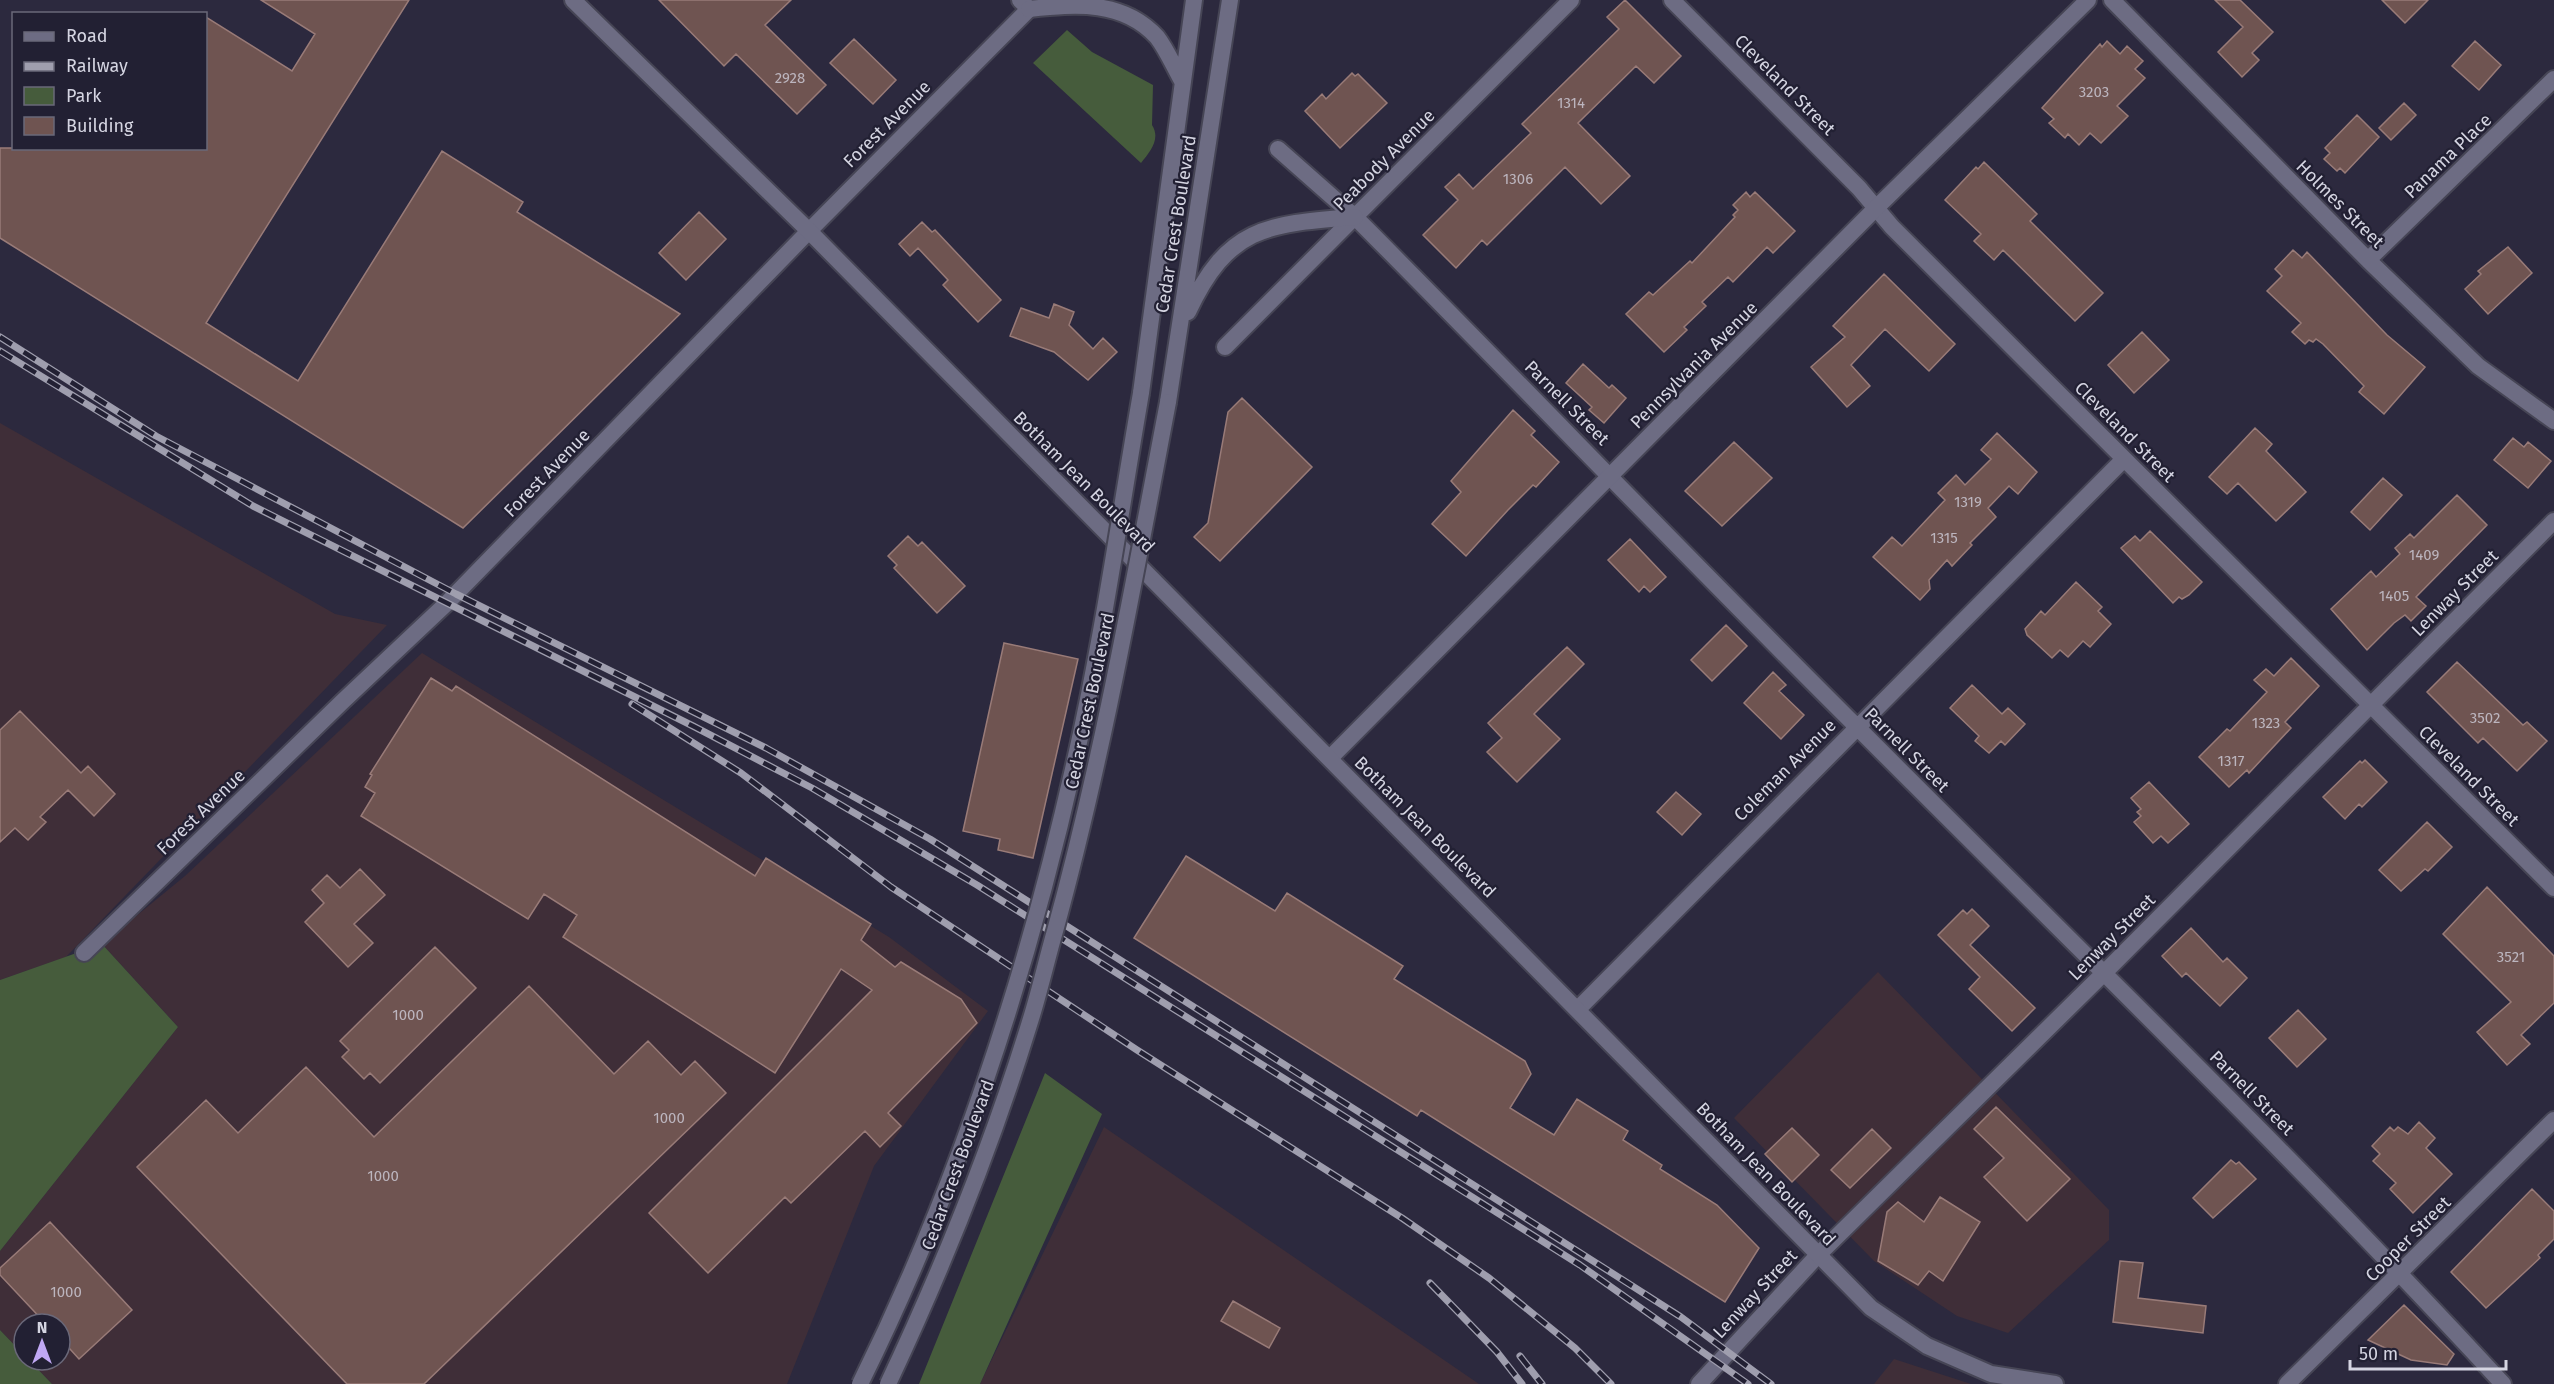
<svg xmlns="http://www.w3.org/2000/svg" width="2554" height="1384" font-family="'Fira Sans',sans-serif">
<rect width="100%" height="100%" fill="#2c293e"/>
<path fill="#3f2e38" d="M0,423L335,614L387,625L66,957L0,980Z
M422,653L889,937L988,1011L874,1166L787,1384H52L29,1360H60V1324H24V1355L0,1330V1251L178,1027L102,944L185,876Z
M1878,972L2109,1210V1240L2008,1333L1957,1316L1874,1261L1734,1118Z
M1104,1127L1479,1384H980Z
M1894,1359L1971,1384H1874Z"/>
<path fill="#465c3c" d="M1067,30L1092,52L1153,85L1152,125C1161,139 1150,152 1141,163L1033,63Z
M102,944L178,1027L0,1251V980Z
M1045,1073L1102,1114L980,1384H919Z
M0,1330L24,1355V1360H29L52,1384H0Z"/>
<path fill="#6f5451" stroke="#997b78" stroke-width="1.5" d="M261,0H409L206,323L298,381L442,151L523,202L517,212L680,314L463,528L0,238V148H206V17L292,71L315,34Z
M659,0H791L765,25L826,85L797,114L736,54L724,66Z
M1625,0L1681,56L1654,83L1636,66L1578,123L1630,176L1601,204L1565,167L1487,245L1482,240L1456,268L1423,235L1458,200L1445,187L1459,174L1473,189L1531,133L1522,124L1619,29L1607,17Z
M2215,0H2240L2273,32L2252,53L2259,60L2242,77L2218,52L2243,27Z
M2382,0H2428L2405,23Z
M854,39L896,80L873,104L830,63Z
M2107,41L2120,54L2127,46L2143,61L2135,69L2145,78L2117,106L2128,116L2101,143L2090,133L2079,145L2068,134L2065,138L2049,123L2054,119L2042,108L2100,44L2102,47Z
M2475,41L2501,65L2479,90L2452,66Z
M1352,73L1355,76L1358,74L1387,103L1340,148L1305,111L1322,94L1326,99Z
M2404,103L2416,115L2391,140L2379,128Z
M2357,115L2379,137L2345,173L2340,168L2337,171L2324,159L2330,153L2325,148Z
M1984,162L2037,214L2030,221L2103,293L2075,321L2003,250L1994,260L1974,241L1981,234L1945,200L1976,167L1978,169Z
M1746,192L1750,197L1755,192L1795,231L1773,253L1767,247L1733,282L1728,277L1702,302L1706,306L1684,327L1687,330L1664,352L1626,314L1649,292L1653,295L1690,261L1692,263L1735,217L1733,215L1738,210L1733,205Z
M699,212L726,239L686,280L659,253Z
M922,222L932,232L935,230L1001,300L978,322L943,285L948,280L918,248L910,256L899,244Z
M2508,247L2532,273L2488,314L2465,289L2481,274L2478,271Z
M2293,250L2302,258L2307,252L2387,335L2425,367L2384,414L2359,392L2364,386L2323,344L2316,339L2313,342L2309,340L2305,344L2292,332L2301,323L2267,291L2282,276L2275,269Z
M1884,274L1955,344L1929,371L1885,329L1851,365L1870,386L1847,407L1811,367L1845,337L1833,326Z
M1054,304L1074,312L1069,325L1093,349L1103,338L1117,352L1088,380L1054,352L1010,336L1021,308L1049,318Z
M2142,332L2169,360L2134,393L2108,365Z
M1583,364L1609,388L1612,385L1626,398L1604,423L1589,410L1592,407L1566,383Z
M1242,398L1312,467L1220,561L1194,537L1208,523L1228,412Z
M1513,410L1535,431L1531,435L1559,462L1536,487L1533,485L1508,510L1466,556L1432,524L1461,492L1451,481Z
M2255,428L2272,444L2266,451L2306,492L2276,521L2238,483L2227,494L2209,477Z
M1997,433L2037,472L2018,494L2009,486L1988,508L1996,517L1970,543L1972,545L1952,566L1947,560L1929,580L1930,589L1920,600L1873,557L1892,537L1902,546L1945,500L1938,493L1956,475L1965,485L1991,459L1981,450Z
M2513,438L2524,447L2528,442L2551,461L2528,488L2494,460Z
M1734,442L1772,478L1722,526L1685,491Z
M2383,478L2402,495L2370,530L2351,512Z
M2457,495L2487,525L2416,597L2426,606L2411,621L2405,615L2394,623L2367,650L2331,609L2371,571L2376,577L2400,554L2395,548L2410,534L2414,538Z
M2150,531L2202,582L2189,595L2182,599L2179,597L2173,603L2121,548L2135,536L2140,541Z
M908,536L918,546L922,542L965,586L937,613L894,568L897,565L888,556Z
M1630,539L1666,577L1650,592L1644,586L1639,592L1608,560Z
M2076,582L2102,607L2098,611L2111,624L2090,647L2083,641L2068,657L2060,650L2052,658L2027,635L2025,629L2041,611L2045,615Z
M1726,625L1747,646L1712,681L1691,660Z
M1004,643L1078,659L1033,858L998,850L1000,839L963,831Z
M1567,647L1584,664L1534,714L1560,739L1517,782L1487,752L1502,738L1488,723Z
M2291,658L2319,686L2285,722L2291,728L2249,773L2247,770L2229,787L2199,757L2227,729L2230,731L2267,692L2254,680L2266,669L2274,676Z
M2457,662L2523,725L2527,722L2547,741L2517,771L2483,738L2478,743L2427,692Z
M1773,672L1786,685L1779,691L1804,715L1781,739L1744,703Z
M431,678L452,691L456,686L755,876L766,858L871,924L861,940L895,967L901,962L961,999L977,1023L888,1113L901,1126L880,1147L865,1131L791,1203L785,1197L708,1273L649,1213L872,990L841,969L775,1073L563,937L577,915L544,894L528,919L361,816L375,793L365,787L372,775L370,774Z
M1972,685L2002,714L2008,708L2025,724L2005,745L2001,741L1989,753L1975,741L1979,736L1950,708Z
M20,711L81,773L88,766L115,794L94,816L68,790L40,817L46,822L28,840L15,828L0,842V730Z
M2365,760L2387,782L2362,807L2359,804L2345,819L2323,797L2360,761L2362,763Z
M2149,782L2189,824L2168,843L2161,836L2153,843L2134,822L2141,816L2137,812L2141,809L2131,798Z
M1676,792L1701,814L1682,835L1657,812Z
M2427,822L2452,847L2428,871L2425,869L2401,891L2379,870Z
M1186,856L1275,911L1287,893L1403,966L1394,979L1525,1061L1531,1074L1510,1108L1554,1135L1577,1099L1628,1131L1623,1140L1662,1165L1660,1169L1717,1205L1759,1248L1725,1302L1421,1110L1417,1116L1134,938Z
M360,869L385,895L354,924L373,943L348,967L305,922L324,903L312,890L327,875L340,888Z
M2487,887L2554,956V1003L2521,1035L2530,1044L2507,1065L2477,1032L2511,1002L2443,934Z
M1972,909L1989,926L1970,945L2035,1008L2012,1031L1969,989L1980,977L1938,935L1963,910L1967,914Z
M2191,928L2223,962L2227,958L2247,978L2220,1006L2186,973L2182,977L2162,956Z
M435,947L476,988L380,1083L370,1073L364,1079L342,1057L349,1050L340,1041Z
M529,986L614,1074L648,1041L681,1075L695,1061L726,1093L424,1384H347L137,1167L206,1100L238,1133L306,1067L374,1137Z
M2298,1010L2326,1039L2297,1067L2269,1038Z
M1996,1107L2070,1179L2027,1221L1984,1177L2004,1158L1974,1129Z
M2419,1122L2435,1138L2426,1148L2452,1174L2413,1213L2390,1189L2396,1183L2373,1161L2380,1154L2372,1146L2390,1127L2394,1131L2398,1127L2408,1134Z
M1792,1128L1819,1155L1792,1182L1765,1154Z
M1872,1129L1891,1148L1850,1188L1831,1170Z
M2231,1160L2236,1164L2239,1162L2256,1179L2213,1218L2193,1198Z
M2532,1189L2554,1211V1239L2538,1255L2540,1258L2486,1308L2451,1272Z
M1940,1197L1980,1222L1943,1281L1929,1271L1918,1285L1878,1261L1887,1212L1898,1202L1924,1222Z
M50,1222L132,1310L79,1359L60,1338V1324H46L0,1275V1268Z
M2120,1261L2143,1263L2138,1298L2206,1306L2203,1333L2113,1322Z
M1233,1301L1280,1328L1269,1348L1221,1321Z
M2404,1305L2454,1354L2447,1365L2411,1360L2368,1340Z"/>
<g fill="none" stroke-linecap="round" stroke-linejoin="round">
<g stroke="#464555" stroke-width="20">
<path id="minor" d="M1672,0L1859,188L1892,227L2554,888
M2112,0L2368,260L2478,366L2554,421
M1278,149L1355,217C1523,386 1688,559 1857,727C2074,945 2295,1158 2503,1384
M2368,260L2554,79
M1225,347L1571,0
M84,953L343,701L446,604L809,231L1029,9L1020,0
M1578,1009L2124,459
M1699,1384L1818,1255L2105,972L2554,521
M2287,1384L2554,1120"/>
</g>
<g stroke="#464555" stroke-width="20">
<path id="tertiary" d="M1330,758L1876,208L2088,0"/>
</g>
<g stroke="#464555" stroke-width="20">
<path id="secondary" d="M573,0L809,231L1871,1308L1927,1346L1991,1374L2055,1384
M1029,9C1077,4 1123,0 1157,37C1167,50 1174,67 1182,81
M1188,312C1228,226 1267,224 1355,217
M1141,393L1194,0
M1168,402L1230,0"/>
</g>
<use href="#minor" stroke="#6d6c83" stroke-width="16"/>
<use href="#tertiary" stroke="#6d6c83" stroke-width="16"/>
<use href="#secondary" stroke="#6d6c83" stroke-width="16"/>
<g stroke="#9f9eae" stroke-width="7">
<path id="rail" d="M0,337L156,436L456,594L766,748L930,839L1681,1317L1771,1384
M0,351L253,506L693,726L812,788L977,885L1580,1265L1748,1384
M632,704L741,773L891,887L1137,1050L1402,1218L1489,1278L1575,1348L1611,1384
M1430,1283L1497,1352L1522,1384
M1520,1356L1542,1384"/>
</g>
<use href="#rail" stroke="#222033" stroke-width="4.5" stroke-dasharray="14" stroke-linecap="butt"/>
<g stroke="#464555" stroke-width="20" stroke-linecap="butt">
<path id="secondary-bridge" d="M860,1384C958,1186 1028,972 1076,756C1103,636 1120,514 1141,393
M888,1384C943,1267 991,1148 1029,1025C1039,994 1046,962 1055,931C1103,757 1134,580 1168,402"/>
</g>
<use href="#secondary-bridge" stroke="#6d6c83" stroke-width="16"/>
</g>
<g text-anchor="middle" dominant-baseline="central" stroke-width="4.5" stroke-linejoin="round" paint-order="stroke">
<g font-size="15" fill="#bcb5be">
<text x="790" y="78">2928</text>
<text x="2094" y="92">3203</text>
<text x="1571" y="103">1314</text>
<text x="1518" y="179">1306</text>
<text x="1968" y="502">1319</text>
<text x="1944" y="538">1315</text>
<text x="2424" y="555">1409</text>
<text x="2394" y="596">1405</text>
<text x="2485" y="718">3502</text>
<text x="2266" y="723">1323</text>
<text x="2231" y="761">1317</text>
<text x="2511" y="957">3521</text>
<text x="408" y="1015">1000</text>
<text x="669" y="1118">1000</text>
<text x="383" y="1176">1000</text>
<text x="66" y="1292">1000</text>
</g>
<g font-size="18" fill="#d5d5e2" stroke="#222033">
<text transform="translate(1785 85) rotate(45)">Cleveland Street</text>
<text transform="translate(887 124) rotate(-45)">Forest Avenue</text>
<text transform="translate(2448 156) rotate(-44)">Panama Place</text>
<text transform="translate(1384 160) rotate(-45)">Peabody Avenue</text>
<text transform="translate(2340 204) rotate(45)">Holmes Street</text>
<text transform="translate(1176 224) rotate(-81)">Cedar Crest Boulevard</text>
<text transform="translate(1694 365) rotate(-45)">Pennsylvania Avenue</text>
<text transform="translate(1567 403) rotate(45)">Parnell Street</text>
<text transform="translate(2125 432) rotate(45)">Cleveland Street</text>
<text transform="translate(547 473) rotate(-46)">Forest Avenue</text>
<text transform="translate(1084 482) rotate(45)">Botham Jean Boulevard</text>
<text transform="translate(2455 593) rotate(-45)">Lenway Street</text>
<text transform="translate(1090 701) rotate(-78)">Cedar Crest Boulevard</text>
<text transform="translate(1907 750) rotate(45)">Parnell Street</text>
<text transform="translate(1785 770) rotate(-45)">Coleman Avenue</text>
<text transform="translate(2469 776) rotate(45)">Cleveland Street</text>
<text transform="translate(201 812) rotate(-44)">Forest Avenue</text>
<text transform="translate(1425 827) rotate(45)">Botham Jean Boulevard</text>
<text transform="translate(2112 937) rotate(-45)">Lenway Street</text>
<text transform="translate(2252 1093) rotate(45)">Parnell Street</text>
<text transform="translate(958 1165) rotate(-70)">Cedar Crest Boulevard</text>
<text transform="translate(1766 1174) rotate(46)">Botham Jean Boulevard</text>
<text transform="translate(2408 1239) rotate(-45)">Cooper Street</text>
<text transform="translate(1755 1294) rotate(-47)">Lenway Street</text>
</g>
</g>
<rect x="12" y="12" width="195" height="138" fill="#222033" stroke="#6a6879" stroke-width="1.5"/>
<rect x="24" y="32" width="30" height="9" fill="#6d6c83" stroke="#6a6879" stroke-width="1.5"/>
<text x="66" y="42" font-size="18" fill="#d5d5e2">Road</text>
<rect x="24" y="62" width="30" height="9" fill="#9f9eae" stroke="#6a6879" stroke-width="1.5"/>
<text x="66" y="72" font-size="18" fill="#d5d5e2">Railway</text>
<rect x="24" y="87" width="30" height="18" fill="#465c3c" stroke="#6a6879" stroke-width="1.5"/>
<text x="66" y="102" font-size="18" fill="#d5d5e2">Park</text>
<rect x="24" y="117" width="30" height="18" fill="#6f5451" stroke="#6a6879" stroke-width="1.5"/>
<text x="66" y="132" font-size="18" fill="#d5d5e2">Building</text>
<g transform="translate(42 1342)"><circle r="28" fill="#222033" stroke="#6a6879" stroke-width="1.5"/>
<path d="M0-4.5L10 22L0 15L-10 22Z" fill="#c0a8f4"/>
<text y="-9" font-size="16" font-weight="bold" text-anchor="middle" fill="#d5d5e2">N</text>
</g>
<path d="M2350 1360v9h156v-9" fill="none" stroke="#d5d5e2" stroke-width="3"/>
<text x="2359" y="1360" font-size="18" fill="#d5d5e2" stroke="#222033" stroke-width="4.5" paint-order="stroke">50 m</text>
</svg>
